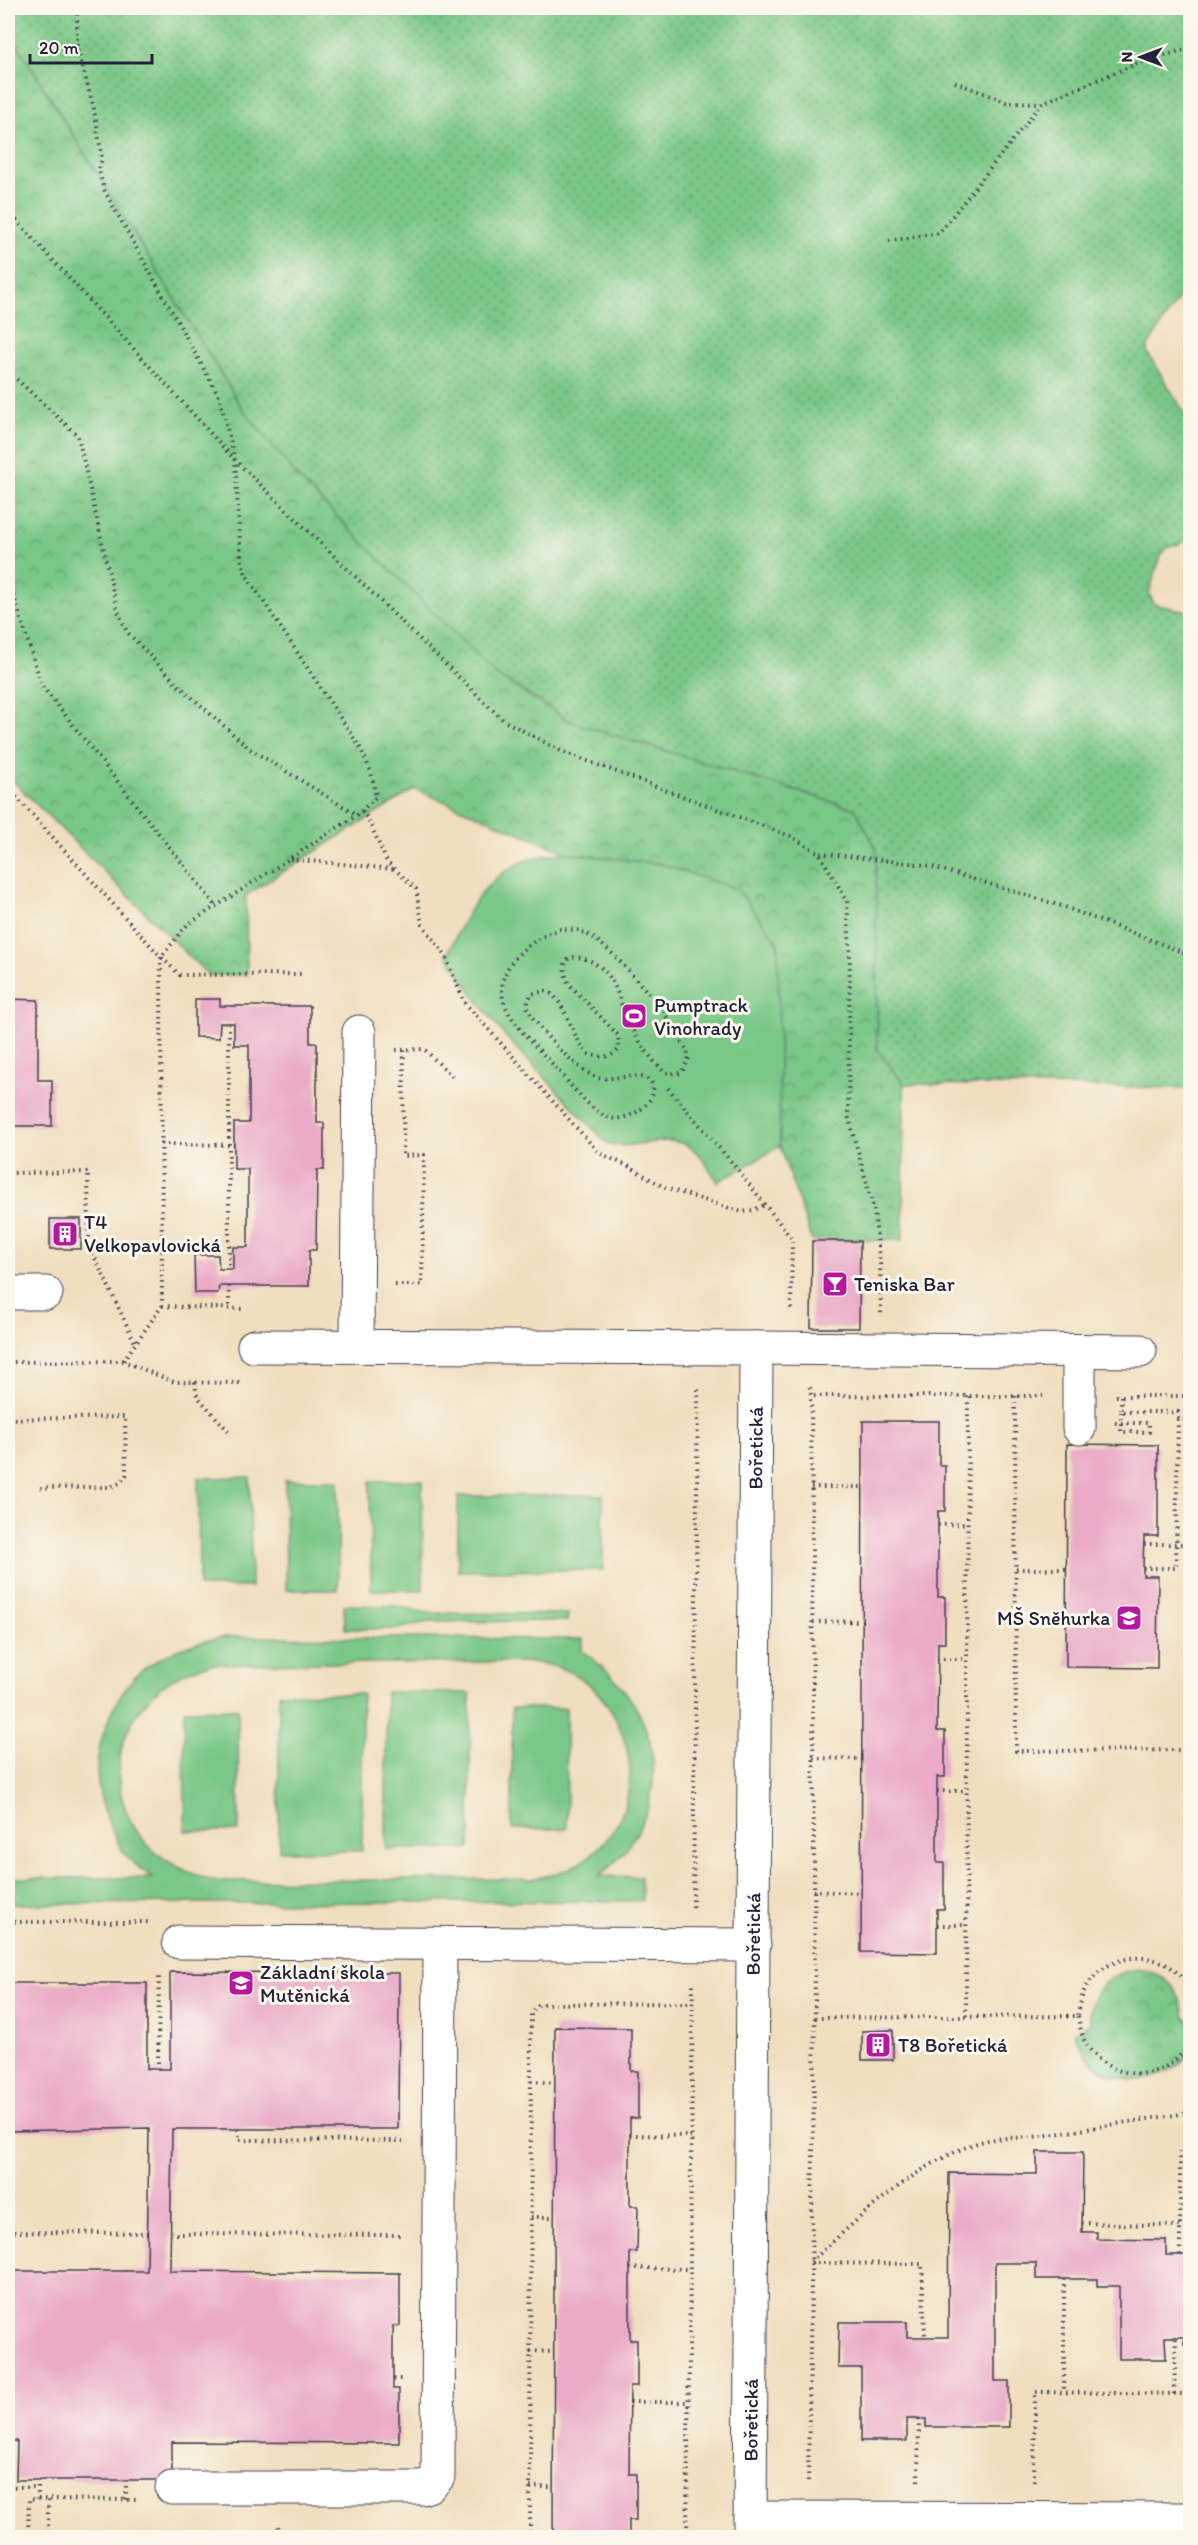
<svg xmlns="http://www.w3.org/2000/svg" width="1198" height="2545" font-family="Itim,sans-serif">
<defs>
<pattern id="grass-dots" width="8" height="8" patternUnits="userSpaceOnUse" patternTransform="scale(1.5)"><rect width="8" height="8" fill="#79c786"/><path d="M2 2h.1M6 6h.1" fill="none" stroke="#63a16f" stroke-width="1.8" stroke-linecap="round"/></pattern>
<pattern id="park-crowns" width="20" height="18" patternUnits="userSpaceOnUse" patternTransform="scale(1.5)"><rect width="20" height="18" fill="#79c786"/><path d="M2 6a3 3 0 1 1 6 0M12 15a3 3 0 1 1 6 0" fill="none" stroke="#63a16f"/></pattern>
</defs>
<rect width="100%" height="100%" fill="#fbf7ec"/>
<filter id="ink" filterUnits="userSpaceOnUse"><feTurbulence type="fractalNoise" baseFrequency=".0167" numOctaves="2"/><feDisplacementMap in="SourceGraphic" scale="12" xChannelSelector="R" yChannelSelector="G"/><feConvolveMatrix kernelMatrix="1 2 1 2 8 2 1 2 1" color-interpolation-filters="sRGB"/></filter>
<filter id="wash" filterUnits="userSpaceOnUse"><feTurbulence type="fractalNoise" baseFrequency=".008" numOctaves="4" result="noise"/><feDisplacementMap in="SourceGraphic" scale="24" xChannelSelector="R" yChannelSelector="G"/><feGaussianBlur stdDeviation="1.35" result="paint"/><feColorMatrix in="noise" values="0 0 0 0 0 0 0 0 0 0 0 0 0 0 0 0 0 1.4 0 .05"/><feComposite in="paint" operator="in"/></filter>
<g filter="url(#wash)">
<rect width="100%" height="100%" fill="#f0debe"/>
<path fill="url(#grass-dots)" stroke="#4e7460" stroke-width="1.5" d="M8,8H1190V286L1176,302L1148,346L1147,352L1190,422V540L1167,548L1161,555L1149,593L1154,604L1190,612V1088L904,1084L877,1049L876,848L855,809L571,722L495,674L299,479L242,408L8,30Z"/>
<path fill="url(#park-crowns)" stroke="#4e7460" stroke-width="1.5" d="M8,30L242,408L299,479L495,674L571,722L855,809L876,848L877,1049L904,1084L903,1240L812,1241L780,1146L778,942L661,864L567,853L415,789L246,895L247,975H208L8,776Z
M1138,1969C1165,1973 1181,1989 1184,2017L1190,2020V2052C1167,2085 1118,2090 1090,2060C1082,2052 1078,2042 1074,2032L1090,2024C1087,1992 1108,1973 1138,1969Z"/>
<path fill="#79c786" stroke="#4e7460" stroke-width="1.5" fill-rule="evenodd" d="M567,853L661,864L737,889L778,942L780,1146L718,1182C711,1172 704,1159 695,1151C670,1128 634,1153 607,1143L505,1036L474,996L447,955C468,910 484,874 535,857C545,854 557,854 567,853Z
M250,1477L251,1587H199L198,1478Z
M285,1480H338V1590H286Z
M422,1480L423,1590H371L370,1481Z
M603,1495V1570L458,1571V1496Z
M344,1605L397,1606L428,1613L568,1614L567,1621L428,1622L397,1629H345Z
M225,1637L583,1639L582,1651C650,1697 678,1776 628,1847C620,1859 609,1867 599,1876L641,1877L642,1901L8,1904V1878H153C146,1871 135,1866 128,1858C121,1850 116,1840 112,1830C92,1785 92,1752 114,1708C121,1694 129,1681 141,1671C166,1652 194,1642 225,1637ZM529,1662C547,1664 562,1667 577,1676C593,1685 605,1700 614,1716C643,1770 632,1830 578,1864C563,1873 547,1876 530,1879L212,1881C188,1872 162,1862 145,1842C88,1775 130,1680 212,1664Z
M386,1692L470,1693V1849H386Z
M279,1693L362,1694V1851H279Z
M512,1708H566L567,1829H512Z
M238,1709L239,1831H185L184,1710Z"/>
<g id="blocks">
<path fill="#eaaac8" d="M8,999L38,1000V1080H52V1126H8Z
M195,999H220V1006H310V1043H317V1123H324V1170H317L316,1250H309V1286H219L218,1293H195L194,1255H218L219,1269H233V1247H248V1169H234V1123H249V1045H234V1023H220L219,1038L195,1037Z
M50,1219H81V1249H50Z
M812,1241H860L859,1328H811Z
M863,1421H939V1465H945V1511H938V1597H945V1643H938L937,1731H945V1777H937V1863H944V1909H937V1953L861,1952Z
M1067,1444L1158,1445V1536H1144L1143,1568V1576H1158L1157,1668L1066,1667Z
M170,1972L399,1973L398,2129H172L170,2271L400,2273V2326H393V2389H399V2443L172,2442V2480H16L17,2441H8V2271H147L149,2128L8,2131V1983H147V2069H170Z
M555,2027L631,2028V2071H638V2118H630V2206H638L637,2252H630V2340H637V2386H630L629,2474H636V2520H629V2538H553Z
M893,2030V2060H862V2031Z
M1037,2152H1083L1082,2232H1097V2239L1166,2240V2255H1190V2345H1184V2337H1165L1166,2359H1119V2286H1097V2279H1036V2263H995V2381H1009V2427H926V2419H907V2441H861V2368H838L839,2322H907V2337H948L949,2173L1037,2174Z"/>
</g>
</g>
<g filter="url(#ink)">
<use href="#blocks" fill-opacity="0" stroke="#413e4f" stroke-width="1.5"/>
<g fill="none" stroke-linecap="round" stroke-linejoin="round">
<g stroke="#413e4f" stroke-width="35">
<g id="minor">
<path d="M8,1293H46"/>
<path d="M254,1346L756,1348"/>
<path d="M357,1346L359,1032"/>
<path d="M1079,1428V1351"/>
<path d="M179,1942L754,1945"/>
<path d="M172,2488H422L430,2485L438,2477L440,1944"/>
<path d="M750,2518L1190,2519"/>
<path id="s1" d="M750,2538L756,1348L1140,1351"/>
</g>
</g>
<path stroke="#413e4f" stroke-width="4" stroke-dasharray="1.5 4.5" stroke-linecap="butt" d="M77,8V47L94,109L102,158L99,170L104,190L219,396L235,460L241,559L246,575L361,749L371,772L376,797L357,815L187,925L161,957L180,975L303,974
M955,82L1006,102L1041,103
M8,211L235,460L503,720L563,752L790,836L819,853L847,901L850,951L848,1115L874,1210L880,1264L881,1313
M889,241L939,233L1042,103L1136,64L1190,48
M8,371L78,436L117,609L127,632L179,686L250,749L357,815
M8,578L42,686L216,906
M8,788L161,957L162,1306L123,1361
M362,811L369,821L387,862L416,889L422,924L445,955L464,1002L599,1153L628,1166L666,1188L742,1212L754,1210L765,1205
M820,853L926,865L1062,906L1190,955
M290,859L393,869
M559,929L579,930L597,940L615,956L660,1006L687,1051L689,1058L682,1072L677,1074L664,1072C650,1058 635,1037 627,1019C621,1005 618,989 609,976C592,954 551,945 569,984L618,1035L619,1049C610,1059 600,1057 588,1054C572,1039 565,997 546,991L531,994L527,1005C531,1024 579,1073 599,1078C612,1081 649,1068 653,1087C656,1105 626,1122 610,1118C592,1113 569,1083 557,1069C541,1051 521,1034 509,1013C486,974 525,942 559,929Z
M229,1023V1269
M396,1050L424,1049L455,1079
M668,1088L734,1165L792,1239L791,1311
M161,1144L234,1145
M8,1173L88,1172L89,1245L136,1345
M395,1285H422L424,1155L403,1156L404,1050
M229,1286V1308
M162,1306L244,1309
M8,1362L123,1361L174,1382L240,1383
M195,1382L197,1396L231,1434
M810,1387L811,1396H1043
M1015,1396L1016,1751L1190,1750
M1116,1396H1190
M1121,1396V1412H1178V1420
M8,1419L125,1417L126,1475L120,1483L110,1487L38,1488
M1115,1423H1149V1432H1121V1412
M811,1487H863
M938,1525L967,1524
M1144,1544H1190
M1143,1568H1176L1178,1420H1190
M1016,1569H1068
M813,1622L862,1621
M937,1659H967
M813,1758L862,1759
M937,1791H967
M813,1891L861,1893
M693,1907L698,1386
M8,1922H148
M937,1925H967
M966,2016L968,1396
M1078,2016C1080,2027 1082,2038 1088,2047C1113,2084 1172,2083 1190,2039
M815,2018L1078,2016C1080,2004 1082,1991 1090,1981C1117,1947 1174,1950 1190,1992
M158,2069L159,1973
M531,2081L555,2083
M238,2129L239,2140L403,2141
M630,2135L691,2136
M531,2217H554
M1082,2223L1180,2226
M8,2232L147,2233
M170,2234L403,2235
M1180,2255V2150H1190
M811,2262C859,2217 914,2165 977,2143C997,2136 1021,2139 1041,2136C1091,2129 1141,2119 1190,2113
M811,2263L922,2264L925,2337
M630,2268L690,2269
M1064,2279V2392
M530,2351L554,2352
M393,2379H403
M1174,2394L1176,2337
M630,2402H689
M38,2480V2499
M126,2480V2500
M808,2481L815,2018L811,1396
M918,2481L919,2419
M1034,2481L1035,2392L1190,2394
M8,2487H38
M530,2487H554
M629,2535L687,2534
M28,2538L29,2499L137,2500
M48,2538V2499
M276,2538L280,2533L278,2526
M530,2538L531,2014L540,2004L693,2003
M687,2538L693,1983"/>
<use href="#minor" stroke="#fff" stroke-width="33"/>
</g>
</g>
<defs>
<g id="stadium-square" transform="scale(1.35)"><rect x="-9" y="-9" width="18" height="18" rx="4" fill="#b5179e" stroke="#fbf7ec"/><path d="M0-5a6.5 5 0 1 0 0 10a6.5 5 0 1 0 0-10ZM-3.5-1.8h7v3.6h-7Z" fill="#fff"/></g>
<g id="building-square" transform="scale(1.35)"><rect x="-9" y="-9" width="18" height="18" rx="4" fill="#b5179e" stroke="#fbf7ec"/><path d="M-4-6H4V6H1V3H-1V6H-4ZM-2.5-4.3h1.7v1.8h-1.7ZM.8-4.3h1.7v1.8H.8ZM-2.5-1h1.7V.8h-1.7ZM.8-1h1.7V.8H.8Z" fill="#fff"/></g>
<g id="bar-square" transform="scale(1.35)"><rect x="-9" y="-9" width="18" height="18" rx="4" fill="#b5179e" stroke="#fbf7ec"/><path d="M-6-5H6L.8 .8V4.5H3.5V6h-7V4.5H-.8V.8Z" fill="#fff"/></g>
<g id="school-square" transform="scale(1.35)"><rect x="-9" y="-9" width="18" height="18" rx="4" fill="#b5179e" stroke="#fbf7ec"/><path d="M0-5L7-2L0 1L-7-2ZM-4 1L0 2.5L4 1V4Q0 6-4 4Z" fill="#fff"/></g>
</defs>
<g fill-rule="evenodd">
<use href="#stadium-square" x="634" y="1016"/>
<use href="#building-square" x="65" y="1234"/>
<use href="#bar-square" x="835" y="1284"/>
<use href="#school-square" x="1129" y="1618"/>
<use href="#school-square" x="241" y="1983"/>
<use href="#building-square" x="878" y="2045"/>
</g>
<g text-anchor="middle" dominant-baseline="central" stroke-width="6" stroke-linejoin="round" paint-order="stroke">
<g font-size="20" fill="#22223b" stroke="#fbf7ec" text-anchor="start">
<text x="654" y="1005">Pumptrack<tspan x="654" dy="23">Vinohrady</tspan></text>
<text x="84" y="1222">T4<tspan x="84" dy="23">Velkopavlovická</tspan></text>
<text x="854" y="1284">Teniska Bar</text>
<text x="1110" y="1618" text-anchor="end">MŠ Sněhurka</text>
<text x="260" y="1972">Základní škola<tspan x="260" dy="23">Mutěnická</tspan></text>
<text x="898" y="2045">T8 Bořetická</text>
</g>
<g font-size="20" fill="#22223b" stroke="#fbf7ec">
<text stroke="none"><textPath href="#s1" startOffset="1090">Bořetická</textPath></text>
<text stroke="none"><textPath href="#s1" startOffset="604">Bořetická</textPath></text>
<text stroke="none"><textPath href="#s1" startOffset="118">Bořetická</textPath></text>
</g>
</g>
<rect width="1198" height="2545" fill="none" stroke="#fbf7ec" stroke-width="30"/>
<g transform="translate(1141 57) rotate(270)" stroke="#fbf7ec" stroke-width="4.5" paint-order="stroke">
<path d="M0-4.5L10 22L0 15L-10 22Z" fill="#22223b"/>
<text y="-9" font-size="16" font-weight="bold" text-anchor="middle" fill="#22223b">N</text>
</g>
<path d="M30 54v9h122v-9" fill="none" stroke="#22223b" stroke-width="3"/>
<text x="39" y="54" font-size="18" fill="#22223b" stroke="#fbf7ec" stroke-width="4.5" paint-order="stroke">20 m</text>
</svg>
